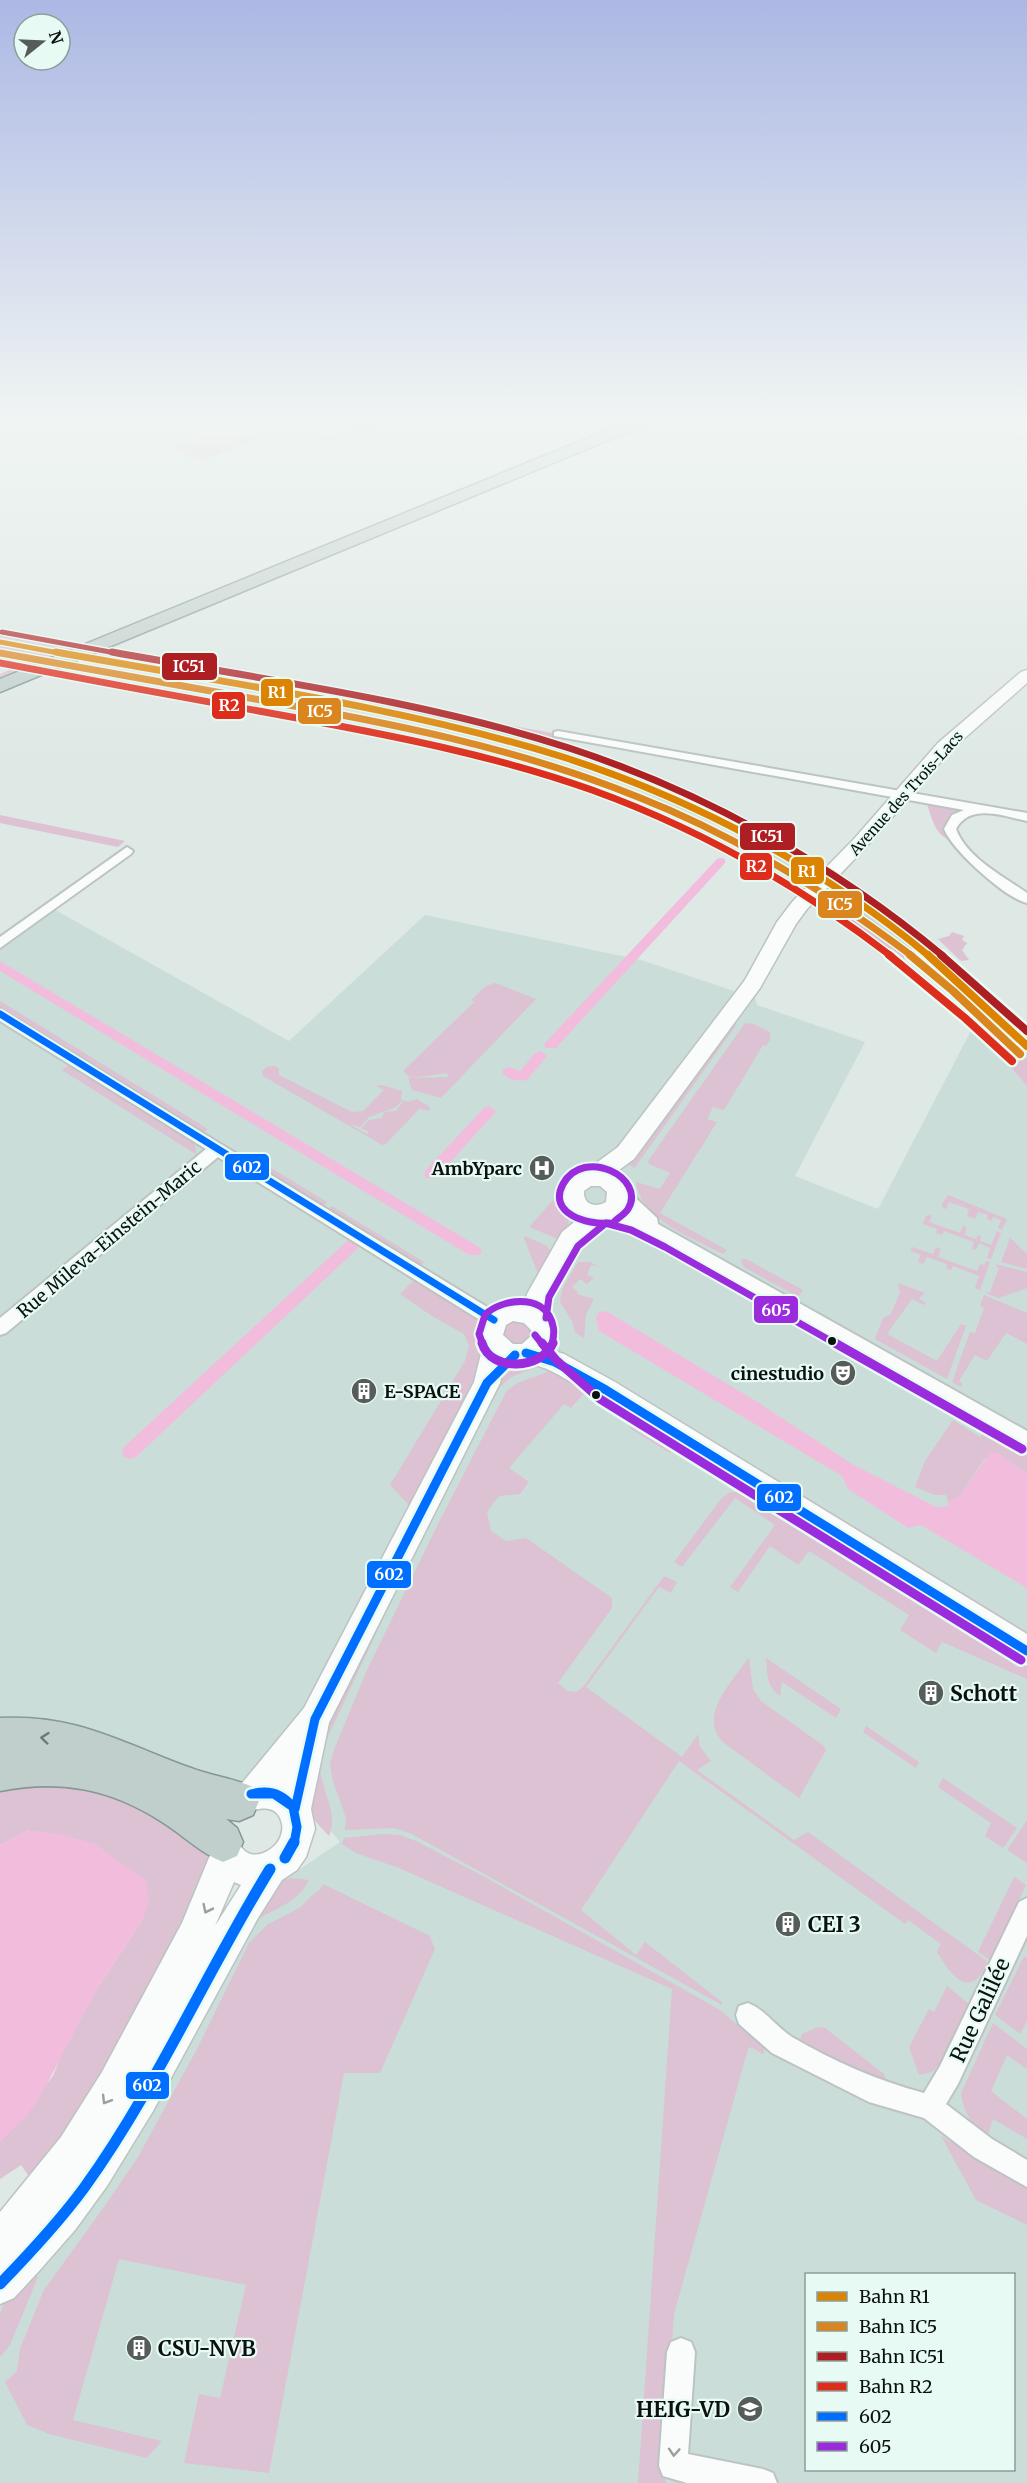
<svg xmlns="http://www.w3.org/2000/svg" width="1027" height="2483" font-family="Merriweather,serif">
<rect width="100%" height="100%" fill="#dee8e5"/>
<path fill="#caddd9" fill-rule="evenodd" d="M0,637L389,706L478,725L567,751L641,777L730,817L795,852L887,912L978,984L1027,1030V1059L967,996L938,971L828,889L728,830L607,776L533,752L434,726L0,644Z
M50,907L289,1041L425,915L641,960L755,998L757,1005L865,1042L795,1176L878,1209L974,1025L1027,1086V2483H0V2284L244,1907L340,1842L291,1782L235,1788L0,1737V944ZM806,2274H1014V2470H806Z"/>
<path fill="#dcc2d2" d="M217,417H280L296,424L328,417H345L337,425L354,434L328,443L287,428L201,461L171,448L244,421Z
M891,417H953L1027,433V443L985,433Z
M0,633L558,734L550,745C370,695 184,671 0,637Z
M0,644L78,660L0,691V674L11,669L0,666Z
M928,801L963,809L956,812L945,824L948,839C935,834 931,816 927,804Z
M0,815L125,841L118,847L0,823Z
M831,892L871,919L938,971L967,996L1027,1059V1086L974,1025L949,1002L887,947L824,905L829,900L826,898Z
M952,932L964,936L962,940L967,943L962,950L969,960L961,961L938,939L949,936Z
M495,983L536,999L441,1098L412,1090L408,1078L448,1077L447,1073L411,1078L403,1071L474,1002L471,1000L486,986Z
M0,1001L208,1129L203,1133L0,1008Z
M745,1023L754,1024L770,1032V1040L766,1046L763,1045L724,1110L713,1107L707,1119L717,1122L660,1213L727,1250L723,1254C693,1238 641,1220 636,1182L660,1189L670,1173L649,1164L648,1161Z
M737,1024L636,1166L634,1168L629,1165L729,1027Z
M70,1064L194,1141L197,1155L62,1070Z
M274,1066L279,1068V1075L352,1112L363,1111L384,1090L376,1086L382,1085L402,1091L401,1099L403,1100L396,1107L369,1117L360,1127L349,1124L367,1134L369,1132L361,1128L369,1120L382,1118L384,1112L396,1111L404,1100L408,1102L417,1099L431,1108L428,1111L420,1108L386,1144L382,1145L263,1076L262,1071L267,1067Z
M258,1160L327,1202L322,1207L254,1164Z
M562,1190C564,1213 578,1219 558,1239L529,1227Z
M948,1195L1007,1219L1002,1230L998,1228L1001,1220L993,1217L992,1221L987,1219L988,1215L978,1212L975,1219L967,1216L969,1209L949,1202L946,1209L943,1208L942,1204Z
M332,1206L424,1262L419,1267L327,1210Z
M932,1215L929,1222L960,1233L963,1226L967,1227L964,1235L976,1239L978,1235L981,1237L980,1241L991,1245L997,1231L1001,1233L991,1259L987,1258L990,1248L979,1243L976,1250L972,1249L974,1242L944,1231L942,1235L936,1233L937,1229L923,1224L926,1216Z
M525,1236L547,1246L552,1253L538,1274L524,1238Z
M1010,1238L1027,1254V1269L1001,1262Z
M912,1247L933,1254L936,1247L941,1249L938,1257L977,1271L980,1264L984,1265L986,1261L990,1262L980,1290L975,1288L979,1276L953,1266L951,1270L946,1268L947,1264L927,1257L923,1264L918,1262L921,1255L910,1251Z
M742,1259H746L803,1290L798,1297L744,1267L741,1262Z
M578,1262H590L599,1267L591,1265L587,1275L594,1278L587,1284L580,1279L572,1287L578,1292L577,1294L594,1299L586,1315L584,1338L575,1332L572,1321L560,1302L562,1289Z
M995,1264L1027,1272V1288L999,1298L985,1293L990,1292L999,1268Z
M415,1279L476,1318L485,1352L484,1369L412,1508L390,1485L465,1361L469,1346L464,1334L432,1316L400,1294Z
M898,1283L925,1293L919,1298L926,1303L924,1305L912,1299L887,1334L937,1361L961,1324L966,1326L947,1379L875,1339L883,1318L891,1314L900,1292Z
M984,1295L1027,1313V1344L1006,1333L987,1361L975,1355L959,1381L963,1384L961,1387L952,1382L970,1332L975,1333L984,1308L980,1306Z
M521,1320L532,1329C531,1340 528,1341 519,1346L504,1341L500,1329L506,1322Z
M529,1361L543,1365L511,1377L499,1388L394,1595L325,1743C323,1751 320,1759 320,1767C321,1792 339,1811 329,1836C322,1828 313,1821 310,1810C301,1783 321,1742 331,1716L501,1378L510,1368Z
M551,1370L586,1391L571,1408L564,1404L509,1468L529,1482L520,1494L499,1496L487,1512L491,1531L506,1541L526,1538L612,1598V1608L558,1683L567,1691L576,1692L583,1687L664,1576L677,1582L671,1593L659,1587L586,1687L682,1757L698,1734L700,1747L711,1761L697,1770L794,1840L808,1832L988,1962C971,2001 952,1977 937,1952L941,1944L908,1920L905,1924L679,1761L581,1910L636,1955L645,1942L722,2002V2005L410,1833L394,1828L345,1830L346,1818L333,1781L330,1764L335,1747L367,1670L438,1524L506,1392C519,1378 535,1379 551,1370Z
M626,1416L675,1447L670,1453L631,1429Z
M953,1420L980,1437L990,1423L1027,1447V1474L998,1453L984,1459L961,1495L948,1502L946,1495H935L915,1487L925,1461Z
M767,1473L1027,1632V1640L764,1479Z
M730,1492H743L753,1496L1027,1668V1679L942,1642L936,1653L900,1630L909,1615L809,1551L798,1565L770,1546L738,1592L730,1587L775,1525L735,1498L682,1567L674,1562L721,1499Z
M749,1657L753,1689L761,1701L824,1746L826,1750L799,1798L724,1743C696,1717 733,1681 749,1657Z
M766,1658L841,1709L836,1718L782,1682L780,1696C765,1684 768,1676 766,1658Z
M866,1726L919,1762L916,1768L863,1732Z
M943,1778L1017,1828L1003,1848L985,1836L991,1823L938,1787Z
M17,1781L94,1790L119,1799L187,1832L208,1853L209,1861L157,1984L33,2182L21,2165L0,2179V2142L53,2076L64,2048L97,1989L142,1921L29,1830L0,1845V1787Z
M1027,1820V1863L1007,1850Z
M383,1834L400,1835L416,1841L483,1876L720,2010L765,2049L763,2054L751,2047L748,2049L674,2314L663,2471L666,2483H638L672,1989L399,1868L356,1853L342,1844L344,1838Z
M1014,1877L1026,1885L990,1960L978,1952Z
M291,1878L309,1880C297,1905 270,1909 250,1925C234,1955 132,2158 117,2164L43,2268L35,2273L38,2277L10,2345L0,2357V2314L3,2305L238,1930L280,1881Z
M323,1884L430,1936L435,1949L380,2073H344L269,2473L184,2463L199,2394L220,2398L246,2285L119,2259L73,2420L162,2441L147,2458L49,2434L27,2425L5,2382L17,2371L20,2349L44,2290L104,2207L138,2157L197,2049L249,1943L267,1925L301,1907L312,1895L320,1890Z
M1024,1956L1027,1958V2021L1020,2034L995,2015Z
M947,1986L969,2004L942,2061L932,2072L919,2075L909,2047L929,2009L934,2012Z
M993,2023L1027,2049V2069L1007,2055L991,2091L1027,2119V2139L993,2119L987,2138C972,2124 964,2114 961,2093Z
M818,2027L825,2028L884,2074L886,2080L880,2082L805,2047L800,2041L802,2034Z
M941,2136L1027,2186V2225L976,2200Z"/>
<path fill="#d9b3cc" d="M345,417H426L413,425L394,426L368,434H354L337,425Z"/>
<path fill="#f2bddd" d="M606,1311L759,1403L852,1464L936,1507L949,1506L948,1502L961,1495L990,1452L998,1453L1027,1474V1588L921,1525L908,1528L848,1489L842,1476L599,1331L596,1317L599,1312Z
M29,1830L63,1835L95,1844L146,1881L149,1902L142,1921L97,1989L41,2095L26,2117L0,2142V1845Z"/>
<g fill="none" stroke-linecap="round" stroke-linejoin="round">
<path fill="#f2bddd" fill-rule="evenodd" d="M915,417H931L1027,436V440Z
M721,858L725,859V863L556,1048H546L544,1045L546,1042L717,859Z
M0,961L479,1247L482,1251L479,1255H469L0,971Z
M540,1051L547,1056L527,1080C519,1082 506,1079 502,1072L504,1069L509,1067L520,1071L535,1053Z
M489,1106L496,1111L494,1114L436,1178H426L424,1174L426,1170L484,1108Z
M351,1240L356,1242L359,1246L356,1250L136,1457L130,1459L124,1457L122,1452L124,1447L346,1242Z"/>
<g stroke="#bcc4c2" stroke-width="4">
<path id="street" d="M558,731L1027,813V821C1003,816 970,803 956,829C967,858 1003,876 1027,893V903C1005,898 952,850 944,829L952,815L964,810L554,736V732Z
M127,847L133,851L131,854L0,948V937Z
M0,1009L500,1315L503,1320L500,1325L494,1327L488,1325L218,1157L6,1333L0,1335V1318L206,1149L0,1021Z
M620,1187L626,1189L657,1218L658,1224L1027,1431V1448L664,1243L631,1225L602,1217L600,1213L602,1209L608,1207L631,1213L612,1193L614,1189Z
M1027,1898V1936L958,2084L946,2104L992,2139L1027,2160V2187L974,2157L924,2118L869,2102L772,2053L739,2024L736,2015L739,2006L748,2003C766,2010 776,2027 792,2037C835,2062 876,2080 924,2093L940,2066L1019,1902Z
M681,2338L691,2342L695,2352L688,2454L763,2469L773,2473L777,2483H687L663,2476L659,2466L667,2352L671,2342Z"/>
</g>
<g stroke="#bcc4c2" stroke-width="3">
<path id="secondary" d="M1027,670V683L950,751L866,847L807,909L796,924L760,988L634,1159L615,1173L624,1179L632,1193L625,1213L608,1221L578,1246L551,1295L549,1315L558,1333L550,1350L564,1354L615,1382L1027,1634V1666L1016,1661L597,1398C577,1387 551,1366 528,1364C519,1364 514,1365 505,1362L500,1383L329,1723L311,1809L315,1829L306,1857L297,1870L282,1880L258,1918L153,2111L107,2186L75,2230L39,2271L14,2298L0,2304V2212L61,2137L102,2072L182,1923L211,1853L207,1842L211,1830L223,1826L235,1830C237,1836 238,1843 242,1848C253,1862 274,1851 280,1838C282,1833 283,1829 282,1824C278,1804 260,1807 245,1813L234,1808L229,1797L234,1786L243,1782L304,1708L474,1382L483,1346C468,1317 498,1296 525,1303L527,1294L562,1232L578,1219L571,1215L562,1203L560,1196L565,1181L577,1172L588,1169L618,1147L745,980L777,922L793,901L854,839L938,743L1021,672ZM591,1186H600L607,1192L606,1202C596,1208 583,1205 584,1191ZM513,1321L524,1323L531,1330V1336L522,1344H513L503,1335L506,1325ZM234,1882L241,1885L215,1926Z"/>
</g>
<g stroke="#859894" stroke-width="3">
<path id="highway" d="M639,417H659L657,420L0,692V679Z
M0,1718C77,1714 122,1743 191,1768C211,1776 233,1778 253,1787L259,1801L253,1815L239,1821L226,1819L237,1828L243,1842L237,1856L223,1862C200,1853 183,1835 162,1822C111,1789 60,1779 0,1791Z"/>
</g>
<use href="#street" fill="#fafcfb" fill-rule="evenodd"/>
<use href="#secondary" fill="#fafcfb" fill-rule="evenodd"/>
<use href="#highway" fill="#c1cfcc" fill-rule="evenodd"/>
<g stroke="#e7faf4" stroke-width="11">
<path id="bus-1-far2" d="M0,1014L494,1320"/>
</g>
<g stroke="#e7faf4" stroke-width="14">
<path id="bus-1-far1" d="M526,1353L555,1362L606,1390L1027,1651
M251,1794C268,1789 282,1793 293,1807
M251,1794H274L293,1807
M293,1807L297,1827L294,1844
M295,1809L315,1719L487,1383L515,1355"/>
</g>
<g stroke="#e7faf4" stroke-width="16">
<path id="bus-1" d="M285,1858L294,1842
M0,2284C30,2253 59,2222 84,2188C156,2088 206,1973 270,1869"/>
</g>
<g stroke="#e7faf4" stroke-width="11">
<path id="bus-2-far1" d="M605,1223L631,1230L665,1247L838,1345
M609,1223C588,1225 547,1214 563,1184C584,1146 647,1178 628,1209C625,1214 618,1218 614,1222
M488,1312C508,1297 547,1295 553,1326C555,1332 553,1339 552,1345
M546,1318L549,1297L578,1246L606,1223
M535,1335L543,1345
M483,1345L479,1334L485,1315"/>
</g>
<g stroke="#e7faf4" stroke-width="14">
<path id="bus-2" d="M482,1343C491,1373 542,1369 553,1343
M542,1343L556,1360L600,1399L1021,1660
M835,1343L1022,1449"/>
</g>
<use href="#bus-1-far2" stroke="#006fff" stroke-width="7"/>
<use href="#bus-1-far1" stroke="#006fff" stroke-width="9"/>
<use href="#bus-1" stroke="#006fff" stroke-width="11"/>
<use href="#bus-2-far1" stroke="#9a2cde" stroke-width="7"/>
<use href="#bus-2" stroke="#9a2cde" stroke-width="9"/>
<g stroke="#e7faf4" stroke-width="8">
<path id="rail-1-far2" d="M0,642L64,654"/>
</g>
<g stroke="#e7faf4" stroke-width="10">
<path id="rail-1-far1" d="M56,652C224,683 400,706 563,757C694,799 823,868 929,956"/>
</g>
<g stroke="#e7faf4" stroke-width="13">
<path id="rail-1" d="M928,955L1027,1046"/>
</g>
<g stroke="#e7faf4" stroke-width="8">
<path id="rail-2-far2" d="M0,653L4,654"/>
</g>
<g stroke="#e7faf4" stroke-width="10">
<path id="rail-2-far1" d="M0,653C85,668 170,684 255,699C385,722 515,747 638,797C737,836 827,892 912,956"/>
</g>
<g stroke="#e7faf4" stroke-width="13">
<path id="rail-2" d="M910,955L953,991L1020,1054"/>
</g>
<g stroke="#e7faf4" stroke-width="8">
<path id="rail-3-far2" d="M2,632L121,654"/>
</g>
<g stroke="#e7faf4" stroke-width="10">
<path id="rail-3-far1" d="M112,652C265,680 421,700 569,748C704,792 834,865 943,956"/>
</g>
<g stroke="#e7faf4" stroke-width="13">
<path id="rail-3" d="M941,955L1027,1031"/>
</g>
<g stroke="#e7faf4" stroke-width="10">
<path id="rail-4-far1" d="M0,663C95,681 191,699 286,716C390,735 493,755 592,790C700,829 800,886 891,956"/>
</g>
<g stroke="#e7faf4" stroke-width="13">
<path id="rail-4" d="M889,955L965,1018L1012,1061"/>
</g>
<use href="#rail-1-far2" stroke="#dc8402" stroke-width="5"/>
<use href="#rail-1-far1" stroke="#dc8402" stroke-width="7"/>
<use href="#rail-1" stroke="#dc8402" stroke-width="8"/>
<use href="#rail-2-far2" stroke="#db851e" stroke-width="5"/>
<use href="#rail-2-far1" stroke="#db851e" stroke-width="7"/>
<use href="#rail-2" stroke="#db851e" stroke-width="8"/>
<use href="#rail-3-far2" stroke="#ad1f23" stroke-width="5"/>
<use href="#rail-3-far1" stroke="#ad1f23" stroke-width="7"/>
<use href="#rail-3" stroke="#ad1f23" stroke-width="8"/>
<use href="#rail-4-far1" stroke="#dd2e1d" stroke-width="7"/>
<use href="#rail-4" stroke="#dd2e1d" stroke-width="8"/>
</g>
<defs><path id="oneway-chevron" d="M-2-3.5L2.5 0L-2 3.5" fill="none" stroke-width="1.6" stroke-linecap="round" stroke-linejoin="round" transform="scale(1.5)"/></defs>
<use stroke="#6f7a77" href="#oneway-chevron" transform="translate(45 1738) rotate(-174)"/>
<g stroke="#9a9e9d">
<use href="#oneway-chevron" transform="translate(207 1909) rotate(116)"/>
<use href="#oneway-chevron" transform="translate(106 2100) rotate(121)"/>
<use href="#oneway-chevron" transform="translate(674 2452) rotate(94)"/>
</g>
<linearGradient id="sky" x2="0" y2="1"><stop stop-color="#acb8e4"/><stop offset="0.55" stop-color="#f0f5f3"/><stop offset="1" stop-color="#f0f5f3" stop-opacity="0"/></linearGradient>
<rect width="1027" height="765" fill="url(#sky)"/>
<defs>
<g id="hospital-disc" transform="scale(1.35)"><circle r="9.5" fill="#555c5a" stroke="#e7faf4"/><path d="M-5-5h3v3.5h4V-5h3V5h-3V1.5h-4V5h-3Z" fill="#fff"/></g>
<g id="theatre-disc" transform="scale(1.35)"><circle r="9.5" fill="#555c5a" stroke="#e7faf4"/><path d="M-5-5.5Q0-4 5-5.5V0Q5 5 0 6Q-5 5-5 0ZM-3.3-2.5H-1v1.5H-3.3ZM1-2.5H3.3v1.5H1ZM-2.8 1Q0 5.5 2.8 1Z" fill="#fff"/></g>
<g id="building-disc" transform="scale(1.35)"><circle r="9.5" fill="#555c5a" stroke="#e7faf4"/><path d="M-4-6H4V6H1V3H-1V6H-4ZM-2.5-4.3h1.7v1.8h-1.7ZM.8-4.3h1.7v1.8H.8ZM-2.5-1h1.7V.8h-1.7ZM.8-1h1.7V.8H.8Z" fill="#fff"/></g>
<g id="university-disc" transform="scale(1.35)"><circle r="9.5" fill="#555c5a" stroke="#e7faf4"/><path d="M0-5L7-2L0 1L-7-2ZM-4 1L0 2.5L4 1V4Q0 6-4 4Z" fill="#fff"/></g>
</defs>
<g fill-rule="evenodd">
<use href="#hospital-disc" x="542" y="1168"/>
<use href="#theatre-disc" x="843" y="1373"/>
<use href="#building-disc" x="364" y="1391"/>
<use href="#building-disc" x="931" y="1693"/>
<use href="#building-disc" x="788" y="1924"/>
<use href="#building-disc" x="139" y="2348"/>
<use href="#university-disc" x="750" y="2409"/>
</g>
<g fill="#0b110f" stroke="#e7faf4" stroke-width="2">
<circle cx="832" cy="1341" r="5"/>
<circle cx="596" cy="1395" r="5"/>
</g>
<g text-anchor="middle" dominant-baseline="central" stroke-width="4.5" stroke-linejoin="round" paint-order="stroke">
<g font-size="15" fill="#0b110f" stroke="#e7faf4">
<text transform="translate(906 793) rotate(-48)">Avenue des Trois-Lacs</text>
</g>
<g font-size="18" font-weight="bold" fill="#0b110f" stroke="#e7faf4" text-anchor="end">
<text x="522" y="1168">AmbYparc</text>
<text x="824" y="1373">cinestudio</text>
<text x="384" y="1391" text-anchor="start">E-SPACE</text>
</g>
<g font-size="18" fill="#0b110f" stroke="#e7faf4">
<text transform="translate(109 1239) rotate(-40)">Rue Mileva-Einstein-Maric</text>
</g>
<g font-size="21" font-weight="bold" fill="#0b110f" stroke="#e7faf4" text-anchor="start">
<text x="950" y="1693">Schott</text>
<text x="808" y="1924">CEI 3</text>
<text x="158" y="2348">CSU-NVB</text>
<text x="730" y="2409" text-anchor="end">HEIG-VD</text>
</g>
<g font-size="21" fill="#0b110f" stroke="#e7faf4">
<text transform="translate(980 2010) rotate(-65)">Rue Galilée</text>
</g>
</g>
<g stroke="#e7faf4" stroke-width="2">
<rect x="161" y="652" width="57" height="29" rx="6" fill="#ad1f23"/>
<rect x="260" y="678" width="34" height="29" rx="6" fill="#dc8402"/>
<rect x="211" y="691" width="35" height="29" rx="6" fill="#dd2e1d"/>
<rect x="297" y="697" width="45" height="28" rx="6" fill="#db851e"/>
<rect x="739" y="822" width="57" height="29" rx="6" fill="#ad1f23"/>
<rect x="739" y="852" width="34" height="29" rx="6" fill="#dd2e1d"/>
<rect x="790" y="856" width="35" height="29" rx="6" fill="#dc8402"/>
<rect x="817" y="890" width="46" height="29" rx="6" fill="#db851e"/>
<rect x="224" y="1153" width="46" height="28" rx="6" fill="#006fff"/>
<rect x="753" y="1295" width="46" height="29" rx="6" fill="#9a2cde"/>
<rect x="756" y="1483" width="46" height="29" rx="6" fill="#006fff"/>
<rect x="366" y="1560" width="46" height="29" rx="6" fill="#006fff"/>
<rect x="125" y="2071" width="45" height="29" rx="6" fill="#006fff"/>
</g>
<g font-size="16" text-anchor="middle" font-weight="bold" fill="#fff">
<text x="189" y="672">IC51</text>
<text x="277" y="698">R1</text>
<text x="229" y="711">R2</text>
<text x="320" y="717">IC5</text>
<text x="767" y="842">IC51</text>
<text x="756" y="872">R2</text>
<text x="807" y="877">R1</text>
<text x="840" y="910">IC5</text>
<text x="247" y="1173">602</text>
<text x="776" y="1316">605</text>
<text x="779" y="1503">602</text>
<text x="389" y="1580">602</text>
<text x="147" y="2091">602</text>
</g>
<rect x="805" y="2273" width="210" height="198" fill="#e7faf4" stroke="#8f9d98" stroke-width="1.5"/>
<rect x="817" y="2292" width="30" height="9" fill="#dc8402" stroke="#8f9d98" stroke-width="1.5"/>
<text x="859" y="2303" font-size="18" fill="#0b110f">Bahn R1</text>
<rect x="817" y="2322" width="30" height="9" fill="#db851e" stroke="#8f9d98" stroke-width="1.5"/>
<text x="859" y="2333" font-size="18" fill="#0b110f">Bahn IC5</text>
<rect x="817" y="2352" width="30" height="9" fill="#ad1f23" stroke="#8f9d98" stroke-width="1.5"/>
<text x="859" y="2363" font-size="18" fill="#0b110f">Bahn IC51</text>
<rect x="817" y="2382" width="30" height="9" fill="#dd2e1d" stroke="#8f9d98" stroke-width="1.5"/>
<text x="859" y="2393" font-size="18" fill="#0b110f">Bahn R2</text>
<rect x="817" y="2412" width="30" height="9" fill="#006fff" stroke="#8f9d98" stroke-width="1.5"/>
<text x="859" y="2423" font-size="18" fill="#0b110f">602</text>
<rect x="817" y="2442" width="30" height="9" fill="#9a2cde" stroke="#8f9d98" stroke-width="1.5"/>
<text x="859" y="2453" font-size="18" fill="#0b110f">605</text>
<g transform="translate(42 42) rotate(72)"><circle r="28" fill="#e7faf4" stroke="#8f9d98" stroke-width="1.5"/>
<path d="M0-4.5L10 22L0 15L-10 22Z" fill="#555c5a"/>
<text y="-9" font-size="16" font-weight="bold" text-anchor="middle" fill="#0b110f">N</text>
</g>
</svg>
